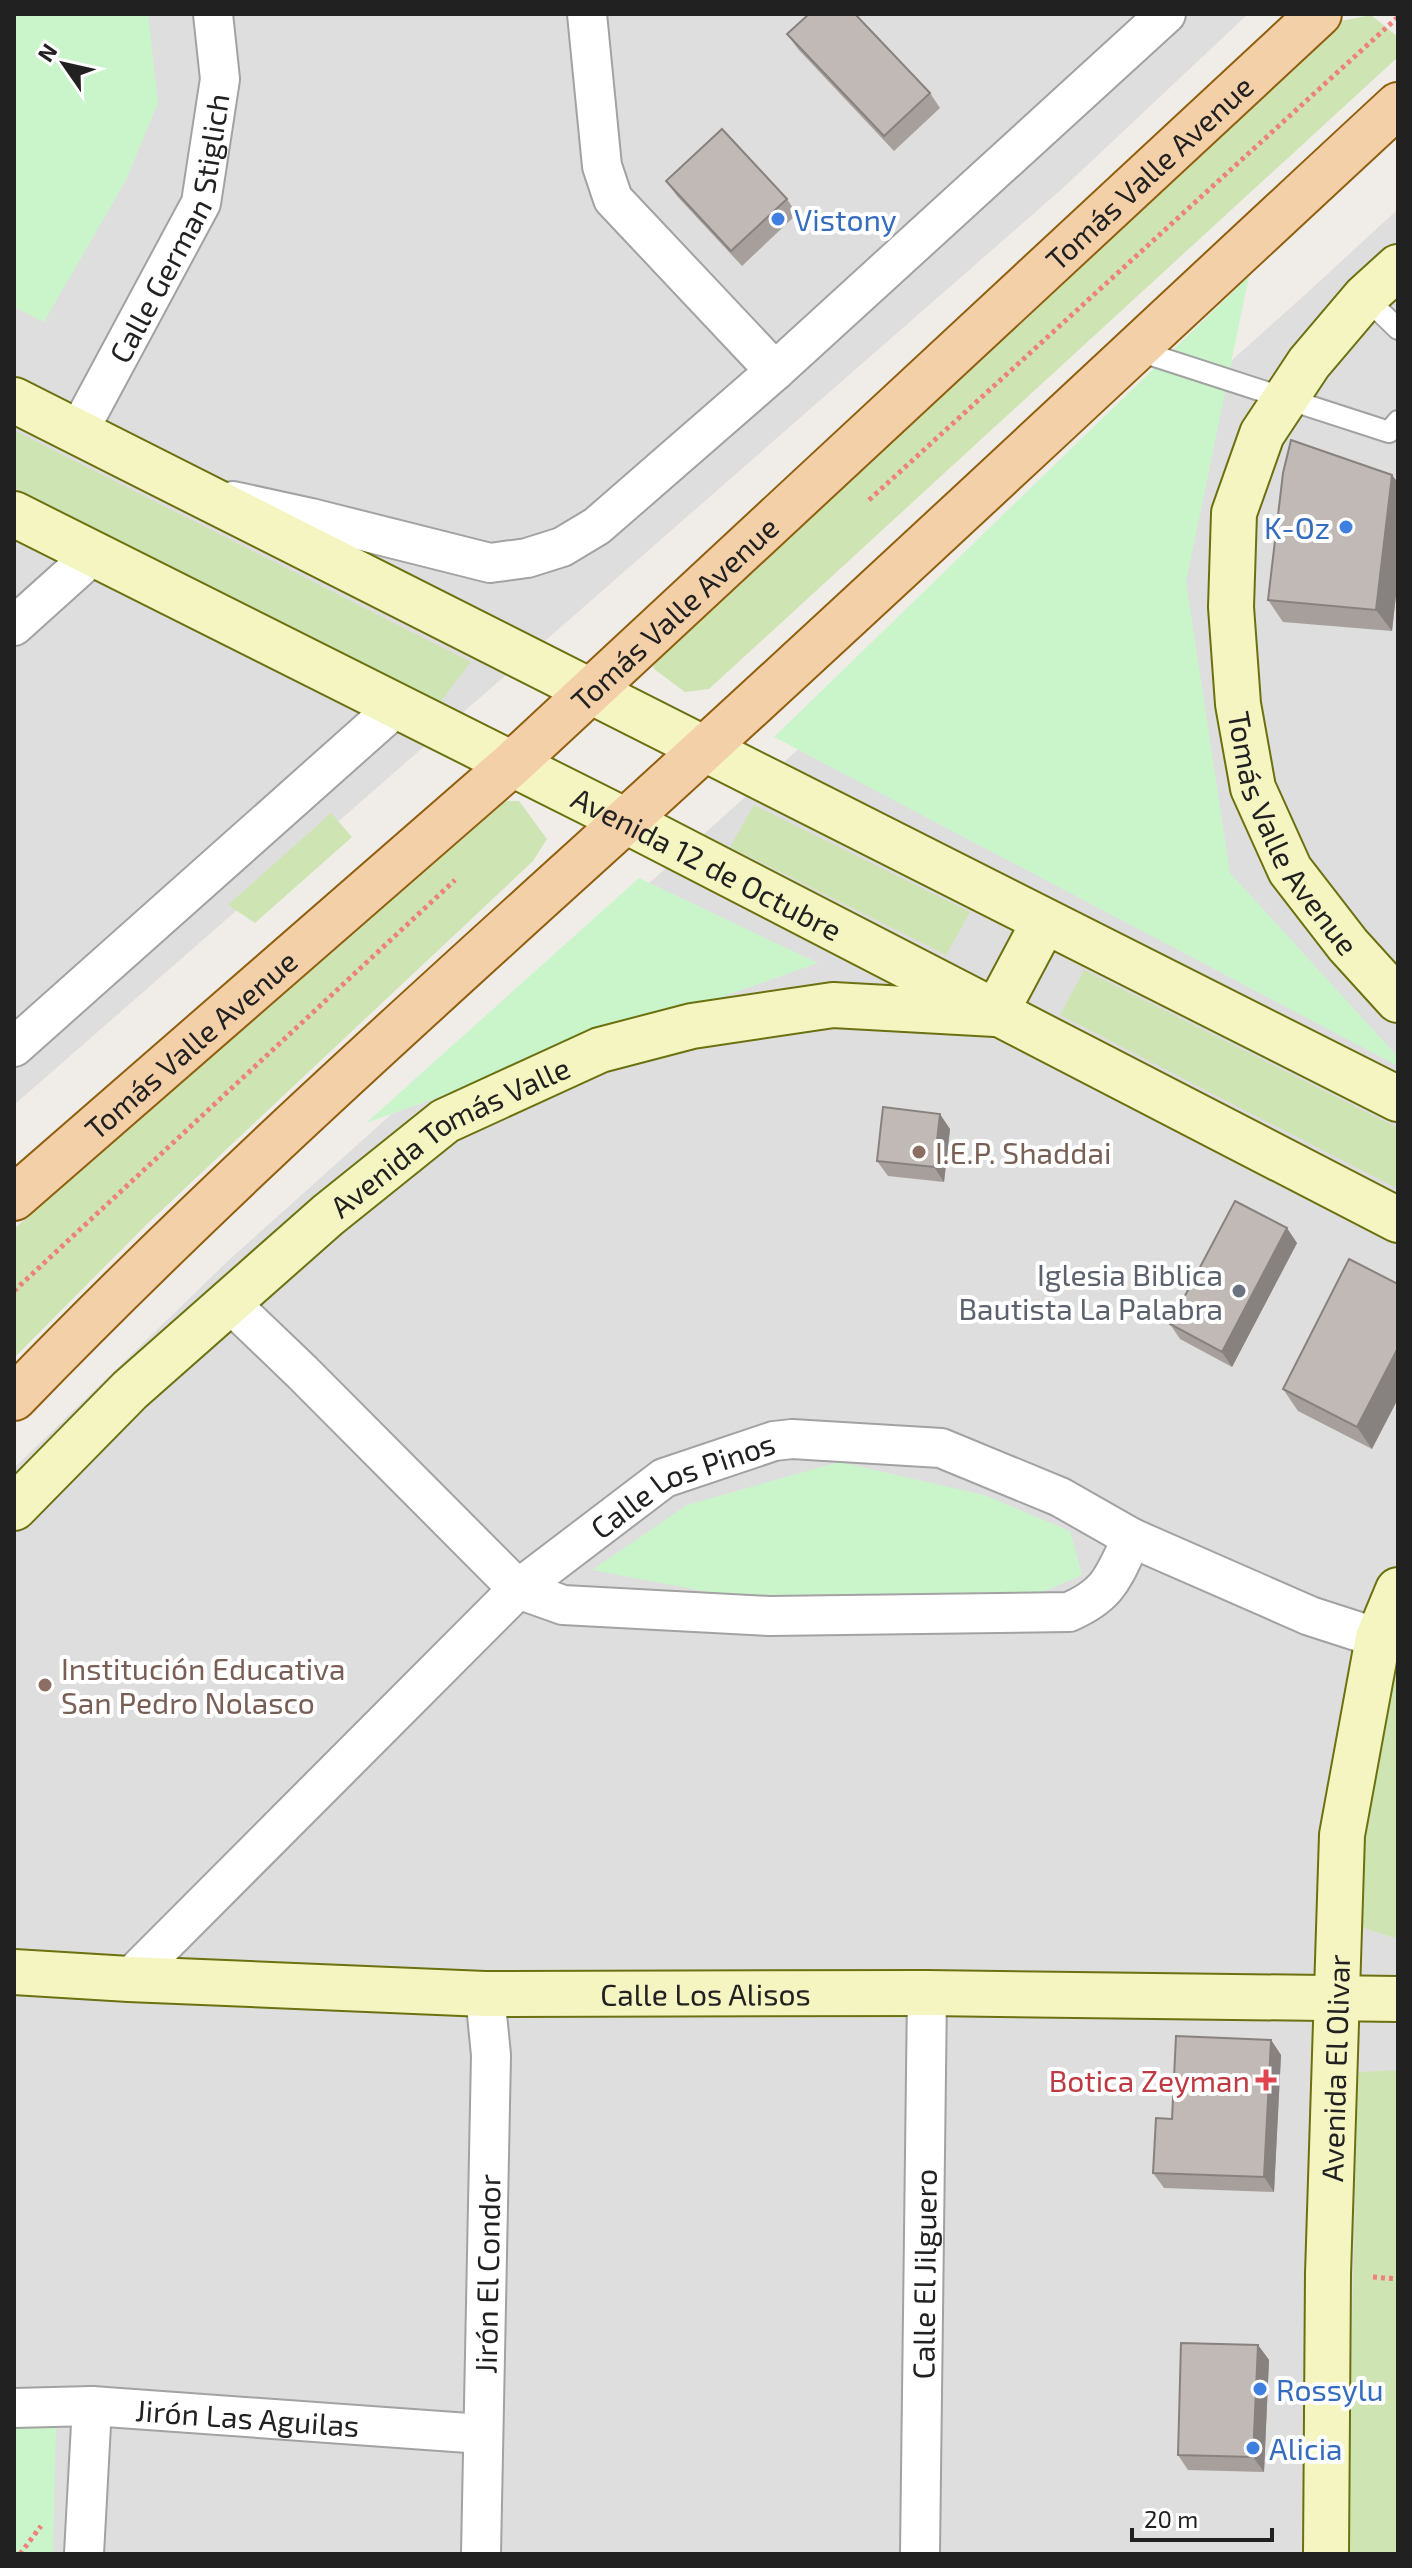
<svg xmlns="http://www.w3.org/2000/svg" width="1412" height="2568" font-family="'Exo 2',sans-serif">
<rect width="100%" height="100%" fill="#f0ede8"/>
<path fill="#dfdede" d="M14,14H1248L1063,188L14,1105Z
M1398,209V2554H14V1468L230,1259L1308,292Z"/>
<path fill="#cee5b3" d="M1371,15L1398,37V57L709,689L685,692L654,669L652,651L1341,21Z
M14,430L471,662L438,705L14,488Z
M496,801H519L547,839L533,861L148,1223L14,1358V1229Z
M754,805L970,912L946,955L730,847Z
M331,813L352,837L255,923L228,905Z
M1084,970L1398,1128V1189L1060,1015Z
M1398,1641V1939L1351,1924L1375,1762Z
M1398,2070V2554H1347L1358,2072Z"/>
<path fill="#caf5cb" d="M14,14H148L158,103L126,180L44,322L14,307Z
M1249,276L1186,582L1230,873L1398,1057V1066L774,737Z
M639,878L818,963L366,1123Z
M839,1462L984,1495L1070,1531L1082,1575L1038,1594L725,1595L592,1570L687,1505Z
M56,2424L53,2554H14V2427Z"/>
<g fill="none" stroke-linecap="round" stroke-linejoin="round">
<g stroke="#a2a2a2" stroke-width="24">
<path id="lane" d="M1365,297L1398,329
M1136,350L1389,432L1398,421"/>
</g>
<g stroke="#a2a2a2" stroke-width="42">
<g id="street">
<path d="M587,14L602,166L613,199L775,371"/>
<path id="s1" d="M78,432L201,203L220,79L213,14"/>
<path d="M233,501L311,518L490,563L527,558L562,547L597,526L775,371L1166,14"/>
<path d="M14,626L94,554"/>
<path d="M14,1047L397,706"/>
<path d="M229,1302L302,1372L518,1589L563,1605L769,1616L1069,1612C1110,1594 1113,1577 1132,1538"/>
<path id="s2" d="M129,1979L518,1589L664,1478L774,1441L792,1439L941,1448L1060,1497L1132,1538L1310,1616L1378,1638"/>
<path id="s3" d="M14,2408L92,2406L482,2434"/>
<path d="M84,2554L92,2406"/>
<path id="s4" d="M481,2554L491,2055L485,1994"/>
<path id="s5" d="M920,2554L927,1993"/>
</g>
</g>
<g stroke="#6b710f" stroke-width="48">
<g id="secondary">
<path id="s6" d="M1398,267L1365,297L1309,363L1262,434L1234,513L1231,607L1238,704L1253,788L1290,870L1348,945L1398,1000"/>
<path d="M14,400L1398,1099"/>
<path id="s7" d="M14,514L626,821L1398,1220"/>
<path id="s8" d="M14,1508L130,1390L328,1215L445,1121L600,1050L692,1026L833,1005L995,1014L1044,922"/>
<path id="s9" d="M14,1972L129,1979L485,1994L927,1993L1398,1999"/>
<path id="s10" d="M1326,2554L1328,2274L1342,1835L1378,1638L1398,1590"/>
</g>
</g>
<g stroke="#905f0d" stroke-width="48">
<g id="primary">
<path id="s11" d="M14,1198L512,764L1319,14"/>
<path d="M14,1398C208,1197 416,1011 623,823C884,586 1140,344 1398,105"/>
</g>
</g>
<path stroke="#ee817b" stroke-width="5" stroke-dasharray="4 4" stroke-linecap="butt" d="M869,500L1398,17
M14,1291L455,880
M1373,2277L1398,2279
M20,2554L41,2526"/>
<use href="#lane" stroke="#fff" stroke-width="20"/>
<use href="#street" stroke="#fff" stroke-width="38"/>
<use href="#secondary" stroke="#f5f5c2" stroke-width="44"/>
<use href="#primary" stroke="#f4d0a9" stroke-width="44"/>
</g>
<path fill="#a69f9c" d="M787,34L930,93L940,108L894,151L798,49Z
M666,181L787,199L797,214L742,266L677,196Z
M1392,475L1398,483V577L1392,631L1283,622L1268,600Z
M950,1129L944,1182L888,1176L877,1161Z
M1297,1243L1232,1367L1180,1339L1170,1324Z
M1349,1259L1372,1449L1298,1411L1283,1389Z
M1271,2040L1281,2055L1274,2192L1164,2188L1153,2173L1172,2119Z
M1258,2345L1269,2360L1264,2472L1188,2470L1178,2455Z"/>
<path fill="#87827f" d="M1392,475L1398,483V577L1392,631L1376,610Z
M940,1114L950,1129L944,1182L934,1167Z
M1287,1228L1297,1243L1232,1367L1222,1352Z
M1398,1348V1399L1372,1449L1357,1427Z
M1271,2040L1281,2055L1274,2192L1264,2177Z
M1258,2345L1269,2360L1264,2472L1253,2457Z"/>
<path fill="#c1b9b5" stroke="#87827f" stroke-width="2" d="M809,14H855L930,93L884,136L787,34Z
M722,129L787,199L731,251L666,181Z
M1291,440L1392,475L1376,610L1268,600L1283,473Z
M883,1107L940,1114L934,1167L877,1161Z
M1235,1201L1287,1228L1222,1352L1170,1324Z
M1349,1259L1398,1284V1348L1357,1427L1283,1389Z
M1176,2036L1271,2040L1264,2177L1153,2173L1156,2118L1172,2119Z
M1181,2343L1258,2345L1253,2457L1178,2455Z"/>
<g fill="#3f7fe0" stroke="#fff" stroke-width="3">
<circle cx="778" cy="219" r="8"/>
<circle cx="1346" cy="527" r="8"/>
<circle cx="1260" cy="2389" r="8"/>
<circle cx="1253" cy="2448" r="8"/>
</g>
<g fill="#8d6e63" stroke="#fff" stroke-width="3">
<circle cx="919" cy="1152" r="8"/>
<circle cx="45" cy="1685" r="8"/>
</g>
<circle fill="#6b7280" stroke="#fff" stroke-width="3" cx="1239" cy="1291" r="8"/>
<path fill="#e0444e" stroke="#fff" stroke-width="3" d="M1262 2068h8v8h8v8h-8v8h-8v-8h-8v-8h8z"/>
<g text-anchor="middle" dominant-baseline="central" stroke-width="8" stroke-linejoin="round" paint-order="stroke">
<g font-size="30" fill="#212121" stroke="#fff">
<text stroke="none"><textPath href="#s11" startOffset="1530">Tomás Valle Avenue</textPath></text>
<text stroke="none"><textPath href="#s1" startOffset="226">Calle German Stiglich</textPath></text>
<text stroke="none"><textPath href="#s11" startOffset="882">Tomás Valle Avenue</textPath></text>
<text stroke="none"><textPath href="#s6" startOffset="634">Tomás Valle Avenue</textPath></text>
<text stroke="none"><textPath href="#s7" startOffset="776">Avenida 12 de Octubre</textPath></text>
<text stroke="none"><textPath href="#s11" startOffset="234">Tomás Valle Avenue</textPath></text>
<text stroke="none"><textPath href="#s8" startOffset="576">Avenida Tomás Valle</textPath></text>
<text stroke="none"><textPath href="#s2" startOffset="748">Calle Los Pinos</textPath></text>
<text stroke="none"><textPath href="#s9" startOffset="692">Calle Los Alisos</textPath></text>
<text stroke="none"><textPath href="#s10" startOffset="486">Avenida El Olivar</textPath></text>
<text stroke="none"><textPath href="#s4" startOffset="280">Jirón El Condor</textPath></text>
<text stroke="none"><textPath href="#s5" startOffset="280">Calle El Jilguero</textPath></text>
<text stroke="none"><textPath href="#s3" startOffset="234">Jirón Las Aguilas</textPath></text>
</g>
<g font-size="30" fill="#366cbe" stroke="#fff" text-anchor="start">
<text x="794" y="219">Vistony</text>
<text x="1330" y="527" text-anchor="end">K-Oz</text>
<text x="1276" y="2389">Rossylu</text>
<text x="1269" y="2448">Alicia</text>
</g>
<g font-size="30" fill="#785e54" stroke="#fff" text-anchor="start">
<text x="935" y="1152">I.E.P. Shaddai</text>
<text x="61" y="1668">Institución Educativa<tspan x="61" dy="34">San Pedro Nolasco</tspan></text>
</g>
<g font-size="30" fill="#5b616d" stroke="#fff" text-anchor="end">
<text x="1223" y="1274">Iglesia Biblica<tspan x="1223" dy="34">Bautista La Palabra</tspan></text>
</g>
<g font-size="30" fill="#be3a42" stroke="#fff" text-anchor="end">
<text x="1250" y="2080">Botica Zeyman</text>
</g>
</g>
<rect width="1412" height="2568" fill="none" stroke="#212121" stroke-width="32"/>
<g transform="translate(64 64) rotate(304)" stroke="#ffffff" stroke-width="6" paint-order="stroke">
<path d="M0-6L14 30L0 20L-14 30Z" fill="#212121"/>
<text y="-12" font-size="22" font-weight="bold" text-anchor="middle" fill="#212121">N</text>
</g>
<path d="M1132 2528v12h140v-12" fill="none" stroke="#212121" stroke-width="4"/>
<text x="1144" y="2528" font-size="24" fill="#212121" stroke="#ffffff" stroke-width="6" paint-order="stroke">20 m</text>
</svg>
